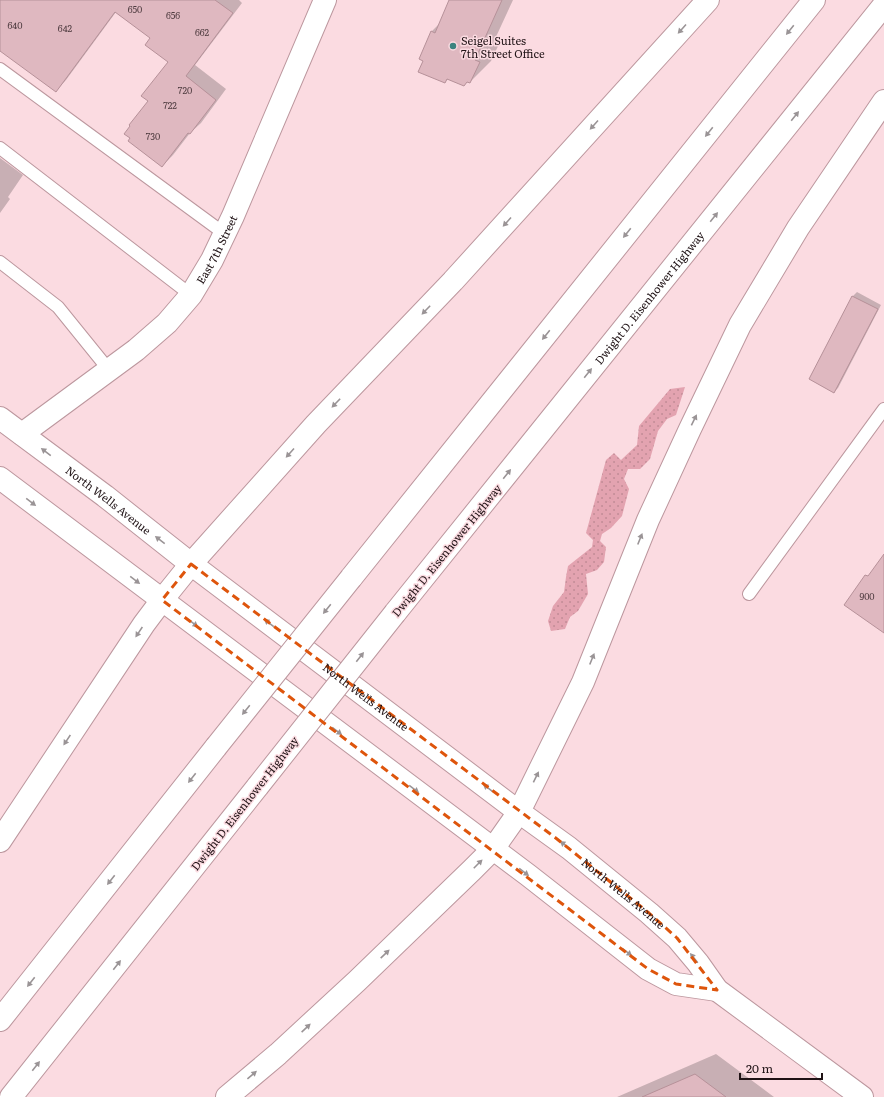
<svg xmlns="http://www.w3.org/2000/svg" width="884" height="1097" font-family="Literata,serif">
<defs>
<pattern id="grass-dots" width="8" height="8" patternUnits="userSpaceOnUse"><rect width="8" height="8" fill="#e3a3b0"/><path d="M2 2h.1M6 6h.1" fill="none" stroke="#c28b96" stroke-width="1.8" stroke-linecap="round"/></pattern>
</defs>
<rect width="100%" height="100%" fill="#fbdbe1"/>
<path fill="url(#grass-dots)" d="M685,387L676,415L667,419L658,431L650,459L640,469H628L624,479L629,489L622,516L611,528L602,534L600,541L606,547L604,562L597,570L586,574L588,594L578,611L570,617L565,629L551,631L548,621L553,606L564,592L566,577L568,566L592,547L593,540L586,533L606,460L614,453L621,460L637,445L639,426L670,389Z"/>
<path fill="#0003" d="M0,0H239L242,3L195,65L226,89L201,123L190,133L173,155L162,166L149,101L169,61L152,38L116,12L66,80L56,91L0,50Z
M451,0H513L495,39L500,42L491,61L470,82L468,81L464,85L448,79L445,82L424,61L420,59L432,31L441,22Z
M0,158L23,175L8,197L10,199L0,213Z
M857,292L881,305L838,388L834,392L810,379L853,296Z
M716,1054L774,1097H617Z"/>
<path fill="#dfb8c0" stroke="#b69199" d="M0,0H215L233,13L186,76L216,100L190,134L188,133L162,167L128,141L130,138L124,134L130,126L129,125L148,101L141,96L168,62L145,45L150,38L115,12L56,92L0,51Z
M449,0H502L475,60L480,62L470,83L467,82L464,86L447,79L445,83L418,72L423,61L419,59L431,31L435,33Z
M852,296L878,309L834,393L809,379Z
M884,554V633L844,605L865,575L868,576Z
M695,1074L726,1097H642Z"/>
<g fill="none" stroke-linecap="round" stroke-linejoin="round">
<g stroke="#bc979e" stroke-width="14">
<path id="service" d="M0,69L225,234
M0,148L191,295
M0,262L58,307L109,370
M749,594L884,409"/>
</g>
<g stroke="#bc979e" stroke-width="24">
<g id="minor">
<path id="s1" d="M22,434L136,350L167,323L191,295L212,260L233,216L325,0"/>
</g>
</g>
<g stroke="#bc979e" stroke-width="24">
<g id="secondary">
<path id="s2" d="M0,418L105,496L191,564L519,812L569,848L649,913L677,938L698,963L717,990L862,1097"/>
<path d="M0,478L528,875L648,969L676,984L717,990"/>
</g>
</g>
<g stroke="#bc979e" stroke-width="24">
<g id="motorway">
<path d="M351,578L814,0"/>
<path id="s3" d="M395,613L884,5"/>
<path d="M0,841L144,624L162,600L191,564L316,424L453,281L708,0"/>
<path d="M0,1020L216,747"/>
<path d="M11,1097L258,786"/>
<path d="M227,1097L278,1054L357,981L472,870L493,849L519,812L583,682L648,520L690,429L740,325L798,228L884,101"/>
</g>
</g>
<use href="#service" stroke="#fff" stroke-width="12"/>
<use href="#minor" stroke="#fff" stroke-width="22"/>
<use href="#secondary" stroke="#fff" stroke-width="22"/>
<use href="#motorway" stroke="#fff" stroke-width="22"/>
<g stroke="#bc979e" stroke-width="24" stroke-linecap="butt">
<path id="motorway-bridge" d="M216,747L351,578
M258,786L395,613"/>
</g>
<use href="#motorway-bridge" stroke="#fff" stroke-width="22"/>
</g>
<defs><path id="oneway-solid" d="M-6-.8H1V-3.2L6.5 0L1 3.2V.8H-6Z"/></defs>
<g fill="#9a9496">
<use href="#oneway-solid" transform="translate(682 29) rotate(132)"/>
<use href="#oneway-solid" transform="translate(790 30) rotate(129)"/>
<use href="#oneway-solid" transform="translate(795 116) rotate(-51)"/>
<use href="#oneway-solid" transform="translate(594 125) rotate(132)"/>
<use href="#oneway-solid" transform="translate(709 132) rotate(129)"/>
<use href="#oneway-solid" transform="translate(714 217) rotate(-51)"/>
<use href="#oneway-solid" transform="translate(507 222) rotate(132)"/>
<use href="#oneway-solid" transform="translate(627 233) rotate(129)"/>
<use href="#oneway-solid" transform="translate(426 310) rotate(134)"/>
<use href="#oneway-solid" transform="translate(546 335) rotate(129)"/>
<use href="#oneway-solid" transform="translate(588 373) rotate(-51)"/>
<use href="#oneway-solid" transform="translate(336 403) rotate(134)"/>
<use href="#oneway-solid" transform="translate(694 420) rotate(-64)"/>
<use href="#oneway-solid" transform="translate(46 452) rotate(-143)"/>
<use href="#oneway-solid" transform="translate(290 453) rotate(132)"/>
<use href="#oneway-solid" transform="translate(507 474) rotate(-51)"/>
<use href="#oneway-solid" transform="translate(31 502) rotate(37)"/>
<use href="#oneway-solid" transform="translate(640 539) rotate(-68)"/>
<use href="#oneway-solid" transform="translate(160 540) rotate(-142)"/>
<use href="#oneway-solid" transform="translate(135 580) rotate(37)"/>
<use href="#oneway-solid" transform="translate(327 609) rotate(129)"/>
<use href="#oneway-solid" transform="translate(193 623) rotate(37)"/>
<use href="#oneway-solid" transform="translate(269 623) rotate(-143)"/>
<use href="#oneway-solid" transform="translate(139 632) rotate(124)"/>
<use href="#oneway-solid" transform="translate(360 657) rotate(-52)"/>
<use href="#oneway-solid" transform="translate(592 659) rotate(-68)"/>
<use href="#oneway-solid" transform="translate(246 710) rotate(129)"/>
<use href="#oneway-solid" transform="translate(337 731) rotate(37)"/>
<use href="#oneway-solid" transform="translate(67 740) rotate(124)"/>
<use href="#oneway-solid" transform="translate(536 777) rotate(-64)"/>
<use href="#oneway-solid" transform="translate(192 778) rotate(128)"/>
<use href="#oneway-solid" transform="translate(488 788) rotate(-143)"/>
<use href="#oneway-solid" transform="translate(414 789) rotate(37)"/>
<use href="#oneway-solid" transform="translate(565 845) rotate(-142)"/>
<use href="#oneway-solid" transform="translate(478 864) rotate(-45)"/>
<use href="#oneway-solid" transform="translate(524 872) rotate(37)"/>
<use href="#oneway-solid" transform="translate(111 880) rotate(128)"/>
<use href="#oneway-solid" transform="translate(627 952) rotate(38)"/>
<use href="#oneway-solid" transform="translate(385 954) rotate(-44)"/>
<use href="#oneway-solid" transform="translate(694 958) rotate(-129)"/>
<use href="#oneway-solid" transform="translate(117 965) rotate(-52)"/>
<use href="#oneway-solid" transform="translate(31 982) rotate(128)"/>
<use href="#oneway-solid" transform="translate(306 1028) rotate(-43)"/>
<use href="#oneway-solid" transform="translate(36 1066) rotate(-52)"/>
<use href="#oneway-solid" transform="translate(252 1075) rotate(-40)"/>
</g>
<path fill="none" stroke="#de550c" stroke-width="3" stroke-dasharray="8 5" stroke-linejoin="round" d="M191,564L557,839L649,913L677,938L717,990L676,984L648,969L162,600Z"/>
<circle fill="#3b837f" stroke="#fbdbe1" stroke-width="1.5" cx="453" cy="46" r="4"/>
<g text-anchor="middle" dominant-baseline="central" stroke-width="3" stroke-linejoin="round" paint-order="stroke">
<g font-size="9" fill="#4f3c40">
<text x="135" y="9">650</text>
<text x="173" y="15">656</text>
<text x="15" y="25">640</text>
<text x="65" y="28">642</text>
<text x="202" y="32">662</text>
<text x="185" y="90">720</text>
<text x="170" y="105">722</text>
<text x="153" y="136">730</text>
<text x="867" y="596">900</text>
</g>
<g font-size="11" fill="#1f1215" stroke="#fbdbe1" text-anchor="start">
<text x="461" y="40">Seigel Suites<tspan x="461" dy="13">7th Street Office</tspan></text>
</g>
<g font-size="11" fill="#1f1215" stroke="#fbdbe1">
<text stroke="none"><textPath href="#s1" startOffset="272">East 7th Street</textPath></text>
<text stroke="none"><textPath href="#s3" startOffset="405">Dwight D. Eisenhower Highway</textPath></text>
<text stroke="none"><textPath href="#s2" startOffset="136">North Wells Avenue</textPath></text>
<text transform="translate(446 550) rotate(-51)">Dwight D. Eisenhower Highway</text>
<text stroke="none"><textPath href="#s2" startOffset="460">North Wells Avenue</textPath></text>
<text transform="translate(244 803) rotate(-52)">Dwight D. Eisenhower Highway</text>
<text stroke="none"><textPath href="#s2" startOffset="784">North Wells Avenue</textPath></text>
</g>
</g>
<path d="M740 1073v6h82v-6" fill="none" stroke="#1f1215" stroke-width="2"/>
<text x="746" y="1073" font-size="12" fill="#1f1215" stroke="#fbdbe1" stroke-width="3" paint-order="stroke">20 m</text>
</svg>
